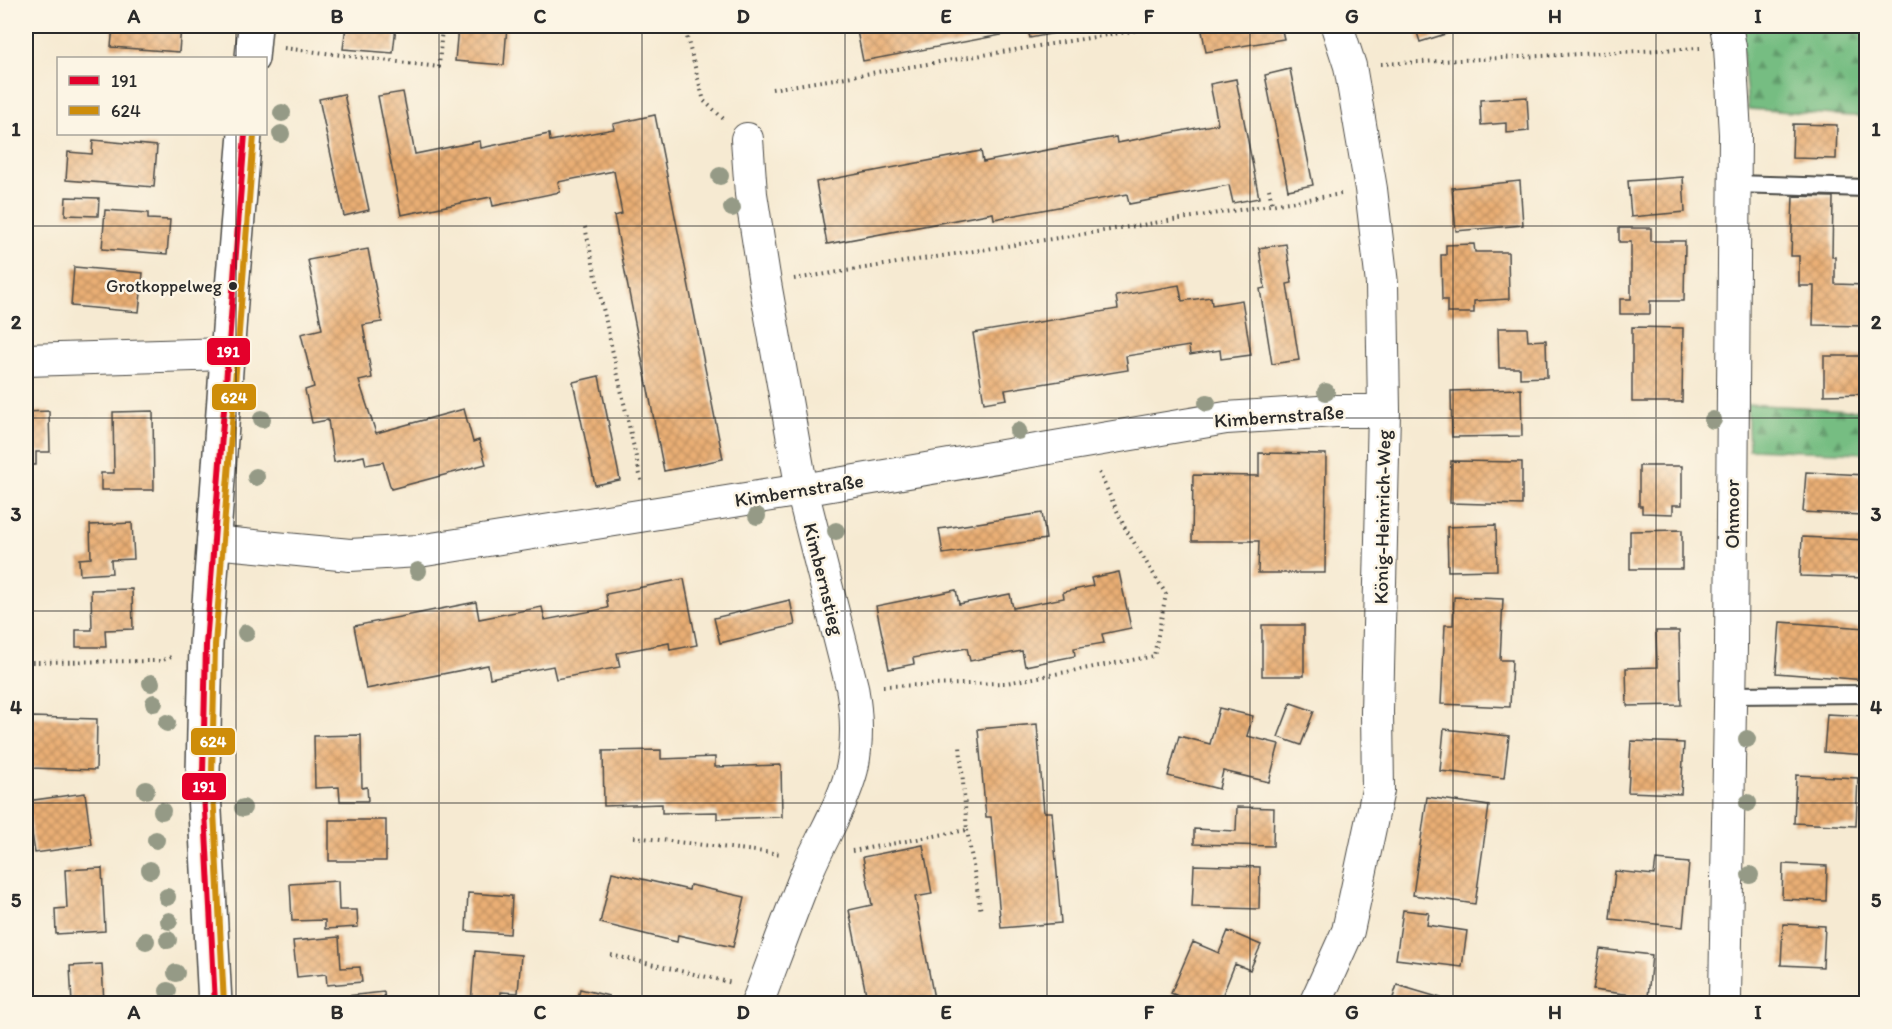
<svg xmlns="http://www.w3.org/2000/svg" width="1892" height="1029" font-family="Itim,sans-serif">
<defs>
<pattern id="forest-firs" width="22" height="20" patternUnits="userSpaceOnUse" patternTransform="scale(1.5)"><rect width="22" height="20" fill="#76bd82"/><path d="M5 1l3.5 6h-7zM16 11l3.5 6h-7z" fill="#619a6b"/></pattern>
<pattern id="building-cross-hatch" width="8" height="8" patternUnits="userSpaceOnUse" patternTransform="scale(1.5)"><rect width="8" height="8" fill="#eaaf75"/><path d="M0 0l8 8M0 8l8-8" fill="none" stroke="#be8f60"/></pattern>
</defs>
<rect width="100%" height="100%" fill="#fcf5e5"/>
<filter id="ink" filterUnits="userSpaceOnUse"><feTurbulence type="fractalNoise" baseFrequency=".0167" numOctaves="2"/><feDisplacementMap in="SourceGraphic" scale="12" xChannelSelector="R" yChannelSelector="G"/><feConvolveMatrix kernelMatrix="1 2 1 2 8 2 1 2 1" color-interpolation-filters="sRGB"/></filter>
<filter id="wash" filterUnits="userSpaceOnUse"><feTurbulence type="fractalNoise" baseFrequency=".008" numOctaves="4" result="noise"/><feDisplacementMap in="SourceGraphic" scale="24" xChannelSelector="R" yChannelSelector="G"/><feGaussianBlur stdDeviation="1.35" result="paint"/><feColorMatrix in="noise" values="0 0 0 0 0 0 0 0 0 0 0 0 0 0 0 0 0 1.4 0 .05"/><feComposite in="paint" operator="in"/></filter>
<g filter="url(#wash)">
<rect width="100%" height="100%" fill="#f6ead2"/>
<path fill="url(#forest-firs)" stroke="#507456" stroke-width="1.5" d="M1740,26H1866V117L1748,109Z
M1747,404L1866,411V453L1749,449Z"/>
<g id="blocks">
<path fill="url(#building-cross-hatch)" d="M113,26H181L179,52L111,47Z
M346,26H396L393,53L343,49Z
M458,26H507L504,65L455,61Z
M856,26H1087V27L1030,38L1028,30L863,61Z
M1097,26H1127V27L1098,32Z
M1201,26H1281L1284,39L1206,52Z
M1415,26H1471L1420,42Z
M1592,26H1621V27L1593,30Z
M1290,69L1313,185L1288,190L1265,75Z
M1236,79L1259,198L1233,203L1229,185L1129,204L1127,194L994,219L993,213L827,244L816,182L981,151L983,162L1116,137L1117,143L1218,124L1210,84Z
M403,92L415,154L480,141L481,148L549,134L550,141L614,129L613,124L655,115L723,459L664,471L614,216L622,214L614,171L558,182L560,192L493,206L491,197L401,215L378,96Z
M344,94L369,210L344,216L319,99Z
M1527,97L1529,131L1506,133V123L1481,125L1480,100Z
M1793,124L1837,125L1836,159L1792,158Z
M93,140L157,146L154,187L66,180L68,152L92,154Z
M1683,177L1685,212L1631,217L1628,181Z
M1520,181L1523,225L1456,231L1452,188Z
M1793,196L1833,197L1832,257H1835V284L1866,285V326L1813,325L1814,286H1799V256H1791Z
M1864,196H1866V234H1862Z
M66,197L99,198L98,216L65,215Z
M105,210L148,213V219L170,220L167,254L102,249Z
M1619,228H1651V241H1685L1684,301H1650V314H1620V299H1631V242H1619Z
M1286,244L1292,283L1287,284L1299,360L1272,364L1260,289L1265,288L1259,248Z
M1474,244L1475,252H1508L1509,299L1474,301V313H1447V300H1442L1441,255H1446V245Z
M368,249L382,322L363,325L372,378L359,381L376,433L464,409L473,442L479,440L486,464L391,489L383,462L366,465L364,456L334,462L328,420L312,423L305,390L314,387L301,334L322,329L308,260Z
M74,267L143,273L139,312L71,306Z
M1179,285L1182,301L1211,297L1212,305L1242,300L1251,355L1221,359L1220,350L1190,355L1189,346L1126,356L1128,370L1005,390L1007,399L984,403L973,333L1118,309L1116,296Z
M1632,327L1683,328L1682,402H1632Z
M1498,328H1527L1528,341L1546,340L1547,377L1520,378V368H1499Z
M1824,356H1866V394L1824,395Z
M599,376L620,480L595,485L573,382Z
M1521,389L1522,436L1452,437L1451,391Z
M49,411L50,452H36V465H26V412Z
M153,411L154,490H101V473H114L113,412Z
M1259,453L1326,454L1325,573H1258L1259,541H1192L1193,475L1259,476Z
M1451,461L1522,462V505L1450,503Z
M1639,466H1682V505H1673V514L1642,513V506H1639Z
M1806,472L1865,475L1862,515L1803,512Z
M1042,513L1046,539L943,554L939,529Z
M132,523L134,559L111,560L112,573L80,575L79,559L91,558L90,525Z
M1496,525L1497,570L1448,571L1447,527Z
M1682,530V569H1630V531Z
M1802,537L1866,540V578L1800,576Z
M1119,572L1131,628L1102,634L1104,643L1074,648L1075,656L1025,666L1022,651L970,661L967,648L913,658L914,664L889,669L876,606L956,590L959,604L1010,594L1013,608L1064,598L1063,592L1093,586L1091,578Z
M684,579L697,645L670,650L669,643L617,653L620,667L556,679L553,666L490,678L488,665L366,689L354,626L476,602L479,619L542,607L545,620L608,608L606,594Z
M132,589L133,629L105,630L106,647H76V630H92L91,590Z
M1454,597L1503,599L1500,660H1512L1510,707L1441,704L1445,625H1453Z
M790,600L795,625L720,643L714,618Z
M1780,622L1866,628V680L1776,673Z
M1262,625H1304V676H1262Z
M1656,631H1679L1681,705L1627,706L1626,668L1657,667Z
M1291,703L1314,711L1301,745L1278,737Z
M1219,708L1253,716L1247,736L1279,744L1269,782L1223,771L1219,789L1168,776L1179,736L1210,744Z
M1827,714L1866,716V755L1824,752Z
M31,717L97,719L96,770L30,768Z
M1037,724L1044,812H1052L1061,923L1001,928L991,817H986L978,729Z
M1444,729L1509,736L1504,778L1440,771Z
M361,735L362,788L367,787L368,801H340L339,787L315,788L314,736Z
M1631,741L1684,743L1681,794L1628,792Z
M661,750V759L715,757V767L781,765L782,817L717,819V812L662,813V804L604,806L603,751Z
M1796,775L1858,778L1856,826L1794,823Z
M85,793L92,845L35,853L27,801Z
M1427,797L1489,806L1475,904L1413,895Z
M1237,807L1274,808L1273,846L1194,844V829L1236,831Z
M329,820H386V861H329Z
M923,845L932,894L915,897L935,1004H868L849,910L872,905L863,857Z
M1656,860L1689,863L1683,927L1610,919L1615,871L1654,875Z
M1783,864L1827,866L1826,901L1782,899Z
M1194,865L1260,867L1259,909L1192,907Z
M102,868L105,931L56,934L55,909L67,908L65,870Z
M612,872L689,890L690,885L745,897L733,947L678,935L677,942L600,923Z
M338,881L339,910H357L358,927L325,929V920L292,921L290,884Z
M468,893L512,896L510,934L466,931Z
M1403,910L1429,913L1427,925L1467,931L1462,967L1396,959Z
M1783,924L1825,926L1823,967L1781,965Z
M1228,931L1261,945L1250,970L1235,964L1219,1004H1196L1171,993L1193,942L1219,953Z
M339,937L341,968L360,967L362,982L327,985L326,974L297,977L293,941Z
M1600,949L1652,955L1648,997L1593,990Z
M475,951L521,955L518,993L501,992L500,1004L471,1003Z
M102,964L104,1004H72L70,966Z
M1397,985L1441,998L1440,1004H1391Z
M580,989L609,996L607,1004H577Z
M384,992L385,1004H338V997Z"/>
</g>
</g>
<g filter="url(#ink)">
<use href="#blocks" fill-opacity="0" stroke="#494844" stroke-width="1.5"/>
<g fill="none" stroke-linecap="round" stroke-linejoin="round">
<g stroke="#494844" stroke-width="20">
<path id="lane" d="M1734,184L1866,188
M1730,695L1866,694"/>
</g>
<g stroke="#494844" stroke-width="34">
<path id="street" d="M747,139L751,194L765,283L802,490L852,687C857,715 858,741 852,769C843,804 822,837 808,870C790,915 774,959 757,1004
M26,360L227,354
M213,542L350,555L419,551L802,490L1226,418L1335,411H1384
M1315,1004L1348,931L1378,790L1377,712L1384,411L1382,284L1371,189L1350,66L1337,26
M1723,1004L1725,998L1731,647L1735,134L1730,47L1726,26"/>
</g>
<g stroke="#494844" stroke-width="36">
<path id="secondary" d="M252,58L255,26
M215,1004L203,773L206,645L232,288L245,134"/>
</g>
<path stroke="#494844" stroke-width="4" stroke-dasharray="1.5 4.5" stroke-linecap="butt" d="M684,26L704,101L726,121
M284,48L439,67L442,26
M1381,64L1700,48
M772,89L1163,26
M1269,189L1272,204
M585,227L642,484
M794,279L1341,194
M26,662L160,661L174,656
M883,686L1006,683L1154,656L1166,594L1125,528L1098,470
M967,830L981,912
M634,837L782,854
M852,851L967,830L960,746
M611,955L733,983"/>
<use href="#lane" stroke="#fff" stroke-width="16"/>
<use href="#street" stroke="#fff" stroke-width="32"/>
<use href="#secondary" stroke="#fff" stroke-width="33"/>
<g stroke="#fcf5e5" stroke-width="10">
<path id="bus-1" d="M215,1004L203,773L206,645L245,134"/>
</g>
<g stroke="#fcf5e5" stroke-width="10">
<path id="bus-2" d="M224,1004L212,773L215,645L254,135"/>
</g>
<use href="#bus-1" stroke="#e4002b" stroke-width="6"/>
<use href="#bus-2" stroke="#ce8d09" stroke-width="6"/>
</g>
<g fill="#959a86">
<circle cx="282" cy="113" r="9"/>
<circle cx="281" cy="134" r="9"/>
<circle cx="720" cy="176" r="9"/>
<circle cx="732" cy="208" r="9"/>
<circle cx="1326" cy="392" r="9"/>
<circle cx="1207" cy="403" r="9"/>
<circle cx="262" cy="419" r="9"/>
<circle cx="1713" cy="420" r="9"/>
<circle cx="1018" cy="431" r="9"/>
<circle cx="256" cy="477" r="9"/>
<circle cx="757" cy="516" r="9"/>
<circle cx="836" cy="531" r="9"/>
<circle cx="418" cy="571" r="9"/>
<circle cx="246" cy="633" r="9"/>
<circle cx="151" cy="683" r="9"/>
<circle cx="154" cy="703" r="9"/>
<circle cx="167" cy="723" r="9"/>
<circle cx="1747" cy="739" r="9"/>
<circle cx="146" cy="790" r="9"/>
<circle cx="1748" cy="803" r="9"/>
<circle cx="243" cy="808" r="9"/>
<circle cx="162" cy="811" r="9"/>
<circle cx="156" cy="840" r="9"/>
<circle cx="150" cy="870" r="9"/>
<circle cx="1750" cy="875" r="9"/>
<circle cx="167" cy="897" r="9"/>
<circle cx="169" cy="921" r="9"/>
<circle cx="168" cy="940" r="9"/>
<circle cx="146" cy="941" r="9"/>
<circle cx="176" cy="973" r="9"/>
<circle cx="168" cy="991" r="9"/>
</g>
</g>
<path fill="none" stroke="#2b2b2b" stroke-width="1.5" stroke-opacity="0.55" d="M236,26V58M439,26V1004M642,26V1004M845,26V1004M1047,26V1004M1250,26V1004M1453,26V1004M1656,26V1004M236,134V1004M26,226H1866M26,418H1866M26,611H1866M26,803H1866"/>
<circle fill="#2b2b2b" stroke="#fcf5e5" stroke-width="2" cx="233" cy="286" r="5"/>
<g text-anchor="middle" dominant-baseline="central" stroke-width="5" stroke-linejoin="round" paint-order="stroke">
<g font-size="18" fill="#2b2b2b" stroke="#fcf5e5" text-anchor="end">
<text x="222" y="286">Grotkoppelweg</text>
</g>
<g font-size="20" fill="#2b2b2b" stroke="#fcf5e5">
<text transform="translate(1279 416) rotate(-4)">Kimbernstraße</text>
<text transform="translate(799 490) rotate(-9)">Kimbernstraße</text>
<text transform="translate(1732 514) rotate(-90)">Ohmoor</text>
<text transform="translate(1382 517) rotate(-89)">König-Heinrich-Weg</text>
<text transform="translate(824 579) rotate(76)">Kimbernstieg</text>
</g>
</g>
<g stroke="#fcf5e5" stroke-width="2">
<rect x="206" y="337" width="45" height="29" rx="6" fill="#e4002b"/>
<rect x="211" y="383" width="46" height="28" rx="6" fill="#ce8d09"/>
<rect x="190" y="727" width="46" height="29" rx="6" fill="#ce8d09"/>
<rect x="181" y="772" width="46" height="29" rx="6" fill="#e4002b"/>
</g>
<g font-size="16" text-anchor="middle" font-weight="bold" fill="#fff">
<text x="228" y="357">191</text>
<text x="234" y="403">624</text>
<text x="213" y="747">624</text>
<text x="204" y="792">191</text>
</g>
<rect width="1892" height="1029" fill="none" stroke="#fcf5e5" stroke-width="66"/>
<rect x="57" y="57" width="210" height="78" fill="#fcf5e5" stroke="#a8a49b" stroke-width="1.5"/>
<rect x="69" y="76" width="30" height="9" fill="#e4002b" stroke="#a8a49b" stroke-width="1.5"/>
<text x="111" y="87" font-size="18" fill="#2b2b2b">191</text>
<rect x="69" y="106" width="30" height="9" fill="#ce8d09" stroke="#a8a49b" stroke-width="1.5"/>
<text x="111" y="117" font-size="18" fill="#2b2b2b">624</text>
<rect x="33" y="33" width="1826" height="963" fill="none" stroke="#2b2b2b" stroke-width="2"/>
<g font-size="20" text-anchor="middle" font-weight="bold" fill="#2b2b2b">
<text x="134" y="23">A</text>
<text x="337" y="23">B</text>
<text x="540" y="23">C</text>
<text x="743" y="23">D</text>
<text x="946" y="23">E</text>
<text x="1149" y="23">F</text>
<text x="1352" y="23">G</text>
<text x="1555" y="23">H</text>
<text x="1758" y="23">I</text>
<text x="16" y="136">1</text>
<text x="1876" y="136">1</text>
<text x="16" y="329">2</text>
<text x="1876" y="329">2</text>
<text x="16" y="521">3</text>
<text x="1876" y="521">3</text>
<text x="16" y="714">4</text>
<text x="1876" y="714">4</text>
<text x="16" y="907">5</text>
<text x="1876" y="907">5</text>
<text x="134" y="1019">A</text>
<text x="337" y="1019">B</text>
<text x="540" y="1019">C</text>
<text x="743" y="1019">D</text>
<text x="946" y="1019">E</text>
<text x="1149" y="1019">F</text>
<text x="1352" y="1019">G</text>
<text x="1555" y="1019">H</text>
<text x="1758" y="1019">I</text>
</g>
</svg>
